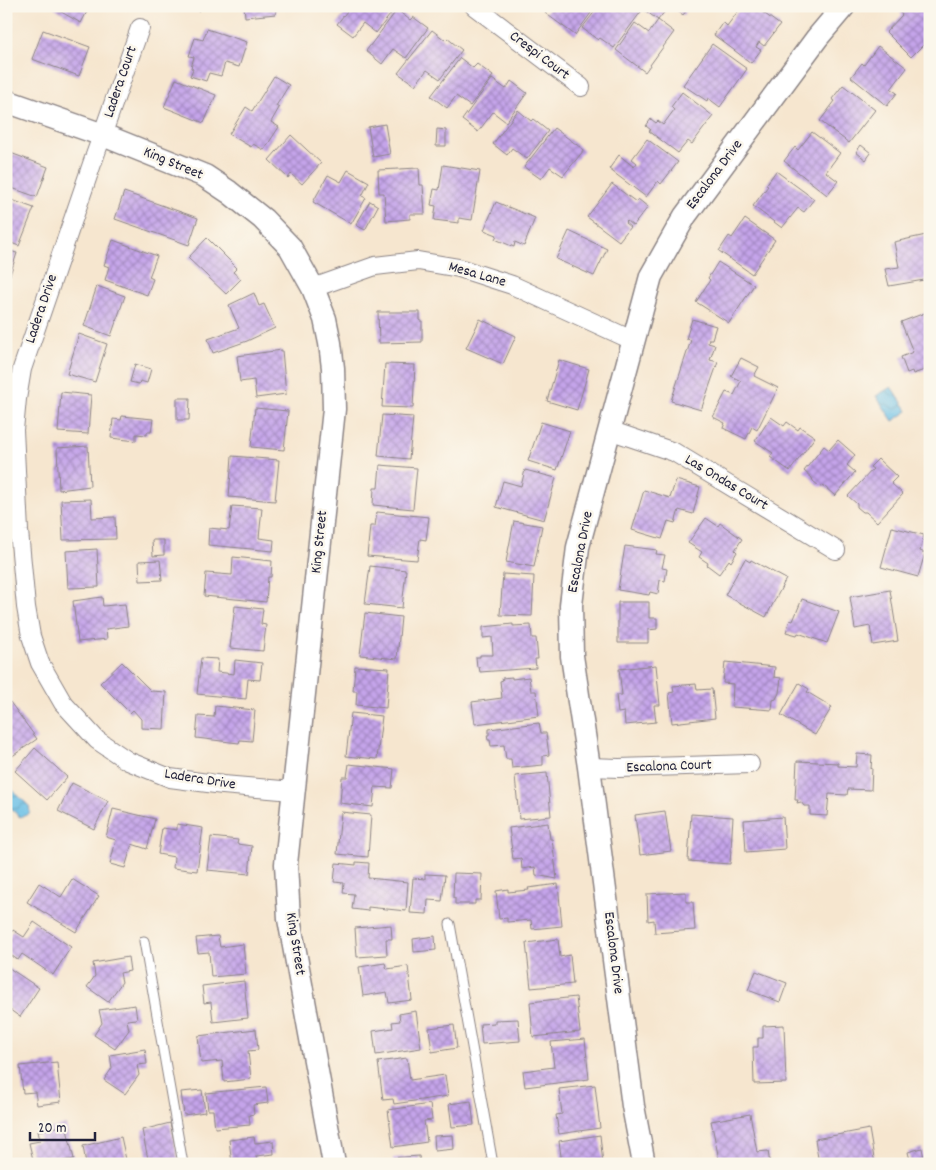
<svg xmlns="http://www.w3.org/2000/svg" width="936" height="1170" font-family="Dekko,sans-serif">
<defs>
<pattern id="water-waves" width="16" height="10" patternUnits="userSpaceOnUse" patternTransform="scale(1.25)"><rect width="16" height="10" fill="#69bfe6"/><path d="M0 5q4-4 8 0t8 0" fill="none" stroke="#569bbc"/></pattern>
<pattern id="building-cross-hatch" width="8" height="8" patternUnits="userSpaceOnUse" patternTransform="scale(1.25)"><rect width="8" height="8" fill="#c5a4ea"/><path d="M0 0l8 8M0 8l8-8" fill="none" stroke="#a085bf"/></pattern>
</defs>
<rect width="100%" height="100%" fill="#fbf7ec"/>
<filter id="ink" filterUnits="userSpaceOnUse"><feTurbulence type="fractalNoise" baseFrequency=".02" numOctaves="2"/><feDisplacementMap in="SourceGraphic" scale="10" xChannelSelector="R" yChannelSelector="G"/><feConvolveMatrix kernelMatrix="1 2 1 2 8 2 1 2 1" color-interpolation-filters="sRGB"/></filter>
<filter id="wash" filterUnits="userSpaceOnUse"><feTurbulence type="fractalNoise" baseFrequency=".0096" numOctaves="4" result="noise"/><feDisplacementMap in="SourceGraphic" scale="20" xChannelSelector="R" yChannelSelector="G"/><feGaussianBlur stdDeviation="1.12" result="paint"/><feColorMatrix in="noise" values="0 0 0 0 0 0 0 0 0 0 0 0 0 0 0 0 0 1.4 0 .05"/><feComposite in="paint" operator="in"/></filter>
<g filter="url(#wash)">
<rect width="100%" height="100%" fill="#f6e6cf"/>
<path fill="url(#water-waves)" stroke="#467090" d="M891,387L908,411L893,421L876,396Z
M6,784L30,807L29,808L30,811C27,818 25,814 20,817L6,804Z"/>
<g id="blocks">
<path fill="url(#building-cross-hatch)" d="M55,6H90L81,23L54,8Z
M196,6H207L198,11Z
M244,6H275L276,14L245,17Z
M314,6H326L322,12Z
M351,6H397L376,33L363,23L353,36L337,24Z
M551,6H596L575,35L545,13Z
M599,6H614L617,8L619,6H640L643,9L614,48L600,38L598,40L582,28Z
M645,6H669L658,20L643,9Z
M671,6H690L683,15Z
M742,6H754L780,25L764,46L759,42L756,47L761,50L751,63L714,35L723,22L727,26Z
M906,6H919L930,16V38L911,57L886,32L902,15L900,12Z
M397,10L410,20L413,17L428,28L406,58L393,49L382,64L366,51Z
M658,20L674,32L645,72L616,50L635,23L649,33Z
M207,29L247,42L239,67L225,63L221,76L209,73L206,81L190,76L193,69L191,68L194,57L189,56L195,38L203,40Z
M43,30L90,47L79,76L32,59Z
M432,30L445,40L447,38L462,50L440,79L427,70L415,85L398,73Z
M712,44L747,69L720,107L708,98L707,101L683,85Z
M878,46L907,68L891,89L897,93L887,106L851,77L862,63L864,65Z
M460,58L473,68L477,64L493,76L470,106L456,96L447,108L431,96Z
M274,76L289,85L276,106L279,108L271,122L279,127L264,150L253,144L251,147L229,134L246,107L252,111Z
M176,79L216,95L204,123L164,107Z
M492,79L506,89L511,81L527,93L506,122L493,112L478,132L462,120Z
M843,85L875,110L849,143L820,121L835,101L832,99Z
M682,92L713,116L692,144L688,141L678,153L649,131L651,130L646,126L651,119L656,123L658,121L663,125L674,110L671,107Z
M518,110L531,121L533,119L548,131L527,159L512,148L507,155L493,144Z
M385,124L390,154L373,157L368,127Z
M554,128L584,150L563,176L550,167L541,179L524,167Z
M437,129L446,130V146H436Z
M812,132L840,153L826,172L838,181L827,195L784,161L795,147L798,150Z
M291,135L321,163L302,184L291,174L288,178L269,160Z
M647,139L678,162L661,184L658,181L646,197L609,169L619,155L634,167L637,163L632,159Z
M861,145L871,153L866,160L856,152Z
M8,152L48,167L37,197L6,186V155Z
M443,165L480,171L472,220L459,218V223L434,220L436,206L431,205L434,189L439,190Z
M419,168L420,185H423L425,214H410V219L386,221L384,193H379L378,170Z
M348,170L369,182L362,196L366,198L351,224L313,202L328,175L341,182Z
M776,171L814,199L804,212L798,208L782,228L753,206L768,186L766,185Z
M612,184L636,202L638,199L648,207L633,226L627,221L625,223L630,227L619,241L587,217Z
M124,192L198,218L189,245L115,219Z
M6,198L34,208L19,246L6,241Z
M370,201L378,206L365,230L356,225Z
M496,202L535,218L524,246L515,242L514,247L495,239L497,235L484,230Z
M745,219L775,240L752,274L719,251L729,236L732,238Z
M569,231L607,249L594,276L556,259Z
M926,235L929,248H930V279L889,286L885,269L899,267L894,242Z
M207,238L237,268L233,272L241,279L226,294L188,258Z
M113,240L157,256L149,277L153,279L147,295L105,280L109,267L104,265Z
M6,250L17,253L7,284H6Z
M718,262L754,285L729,323L696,302L710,280L708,278Z
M97,286L125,296L111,336L84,326Z
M254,293L259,306L264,304L275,328L247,341L213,353L208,339L239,328L229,305Z
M930,311V368L913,374L912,371L907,373L901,357L913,352L901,322Z
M378,312H420V321H422V342L379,343Z
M480,319L516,336L503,364L466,348Z
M692,319L716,326L712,339H709L708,343L715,345L710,360L718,362L701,410L671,401L691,340L686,339Z
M79,334L107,344L95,382L67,374Z
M282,350L286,394L256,398L254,380L240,382L237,356Z
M741,358L759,367L754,376L778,388L757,430L752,427L746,439L723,428L725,423L713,417L726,392L734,395L741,381L731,376Z
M559,360L589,369L577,410L547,401Z
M135,364L151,369L147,383L140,381L139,384L130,382Z
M385,364L415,365L413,408L382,407Z
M61,392L91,395L88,434L58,432Z
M177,398H190L189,420H177Z
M255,408L288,411L284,450L251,447Z
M382,415L413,417L409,459L378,456Z
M122,416L153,419L151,432H147V435L136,434V441L111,438L113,419L121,420Z
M771,417L784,426L787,422L798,430L800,427L815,437L790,471L770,457L773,453L755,441Z
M541,422L570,431L557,470L528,461Z
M838,440L855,455L847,465L855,472L835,496L824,486L820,487L813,481L812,478L804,471L824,446L829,450Z
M88,446L90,486L59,490L57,448Z
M232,456L279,460L275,501L229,497Z
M878,459L897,477L891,483L903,494L877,522L866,512H863L857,507V504L848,496L873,469L870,467Z
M380,465L417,468L413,509L373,505L374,488H378Z
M525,470L556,478L544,520L496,507L503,481L521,486Z
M676,480L700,487L693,514L679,510L675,523L668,521L662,539L632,530L644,490L670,498Z
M91,499L92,518L115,517L116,539L63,540L61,500Z
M232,506L262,508L259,538L274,540L273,551L208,545L209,528L229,530Z
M377,512L429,517L426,540L420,539L417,560L367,556L370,526H375Z
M706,518L718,526L720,523L742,539L735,550L737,552L731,562L729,560L719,574L707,565L708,563L699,557L702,552L688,543Z
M514,521L542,526L534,567L506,562Z
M892,527L924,535L920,551L925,553L918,577L881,567Z
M152,540H164V555L153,556Z
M625,546L657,550L656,554L665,555L662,568L667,569L665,581L660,580L658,594L650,592L649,595L618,590Z
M97,549L99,587L68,588L66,551Z
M233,557L272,561L271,577H268L266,602L204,596L206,573L232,575Z
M745,559L750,562L751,560L786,579L766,617L725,595Z
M160,560L162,580L140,581L139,561Z
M370,566L406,570L402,608L365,604Z
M503,574L534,576L532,616L500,615Z
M890,590L898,641L873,645L870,626L855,629L850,597Z
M102,597L103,606L125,604L128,626L106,629L107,639L78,642L73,601Z
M802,599L839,612L827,643L798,633L797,635L786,632L790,620L793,621Z
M618,602H649V618H657V629L648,630V643H618Z
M235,606L263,609L261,624L266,625L263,651L230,648Z
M365,613L401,617L397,659L360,655Z
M513,624V626L531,625L532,638H536L538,659H535L536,668L480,672L479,667H477L476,657H480V655H493L492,637L483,638V627Z
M201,658L218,659L217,672L234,674L235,660L262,663L260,680L248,679L246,699L197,694Z
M122,662L151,691L166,692L164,729L141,728V719L133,710L130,713L100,683Z
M725,662L775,667L774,677L781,678L779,693L776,699L773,700L772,710L732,707L733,684L723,683Z
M656,665L660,705H654L656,722L625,725L624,712L618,713L616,695H622L619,669Z
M355,666L389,668L386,708L356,705L357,691H353Z
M512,677V679L529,677L531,691H536L539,716L475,724L472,702L502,698L500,681L503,680L502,678Z
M799,683L809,689L807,692L832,707L815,735L781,715Z
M696,684L697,690L712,689L715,718L672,723L669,693L674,692L673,686Z
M10,702L37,739L11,757L6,750V705Z
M215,706L255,710L252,741L240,740L239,743L196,738L198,716L214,717Z
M351,713L382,716L377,759L346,756Z
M539,723L541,733H546L549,755L543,756V765L512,768L511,759H506L504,745L491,746L490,740H488L487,735H489V729Z
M35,748L67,777L47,800L15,771Z
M857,754L872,755L871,769L872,768L871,790L848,789L847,795L829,794L827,816L810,815V806H804L801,802L797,803L798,800H795L797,761L838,763V766L856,767Z
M349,764L394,769L392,788L375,787L373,807L340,803L342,777H347Z
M547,773L551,816L519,819L515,776Z
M72,783L108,801L94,829L58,811Z
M113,809L155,819L147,849L132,844L125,868L110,864L116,840L106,837Z
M665,811L671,851L640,855L635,815Z
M341,812L371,815L368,857L337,854Z
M691,814L733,817L730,864L688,861Z
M783,817L785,849L746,852L744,820Z
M548,823L550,839H552L557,879L536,875L535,867L522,869L521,858L513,859L509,828Z
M177,824L203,828L197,871L173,868L174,857L158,854L162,828L177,830Z
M211,837L238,840L237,844L252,846L249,874L207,870Z
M356,862L369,863L368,878L408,882L406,911L368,907V911L352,909L354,894L343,893L344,883L334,882L336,863L356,865Z
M454,873L482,874L481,900H475V904H455V898H453Z
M425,874L445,875L442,901L428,900L427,914L410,913L413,878L425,879Z
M72,879L99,896L76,932L27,902L39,883L61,897Z
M558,884L562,926L532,929L531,920L507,922V918L499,919L496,891L508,889V892L529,890L528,888Z
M686,892V902H693L695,930L655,933L654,920L648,921L647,894Z
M34,922L71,947L53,975L22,954L18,960L6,952V940L13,930L24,937Z
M391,925L392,939H386L387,955L357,957L355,928Z
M218,936L220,947L243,944L246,974L211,977L209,952L198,953L196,938Z
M435,936L436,950L414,952L413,939Z
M558,939L560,957L570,955L573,984L531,988L526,943Z
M128,957L130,971L120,973L122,982L108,1002L87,987L95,976L93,963Z
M385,963L387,969L408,966L412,1000L389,1003L387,992L363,996L359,967Z
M6,966L39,988L20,1017L6,1007Z
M756,971L787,983L780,1002L748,990Z
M244,981L248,1018L213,1022L211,1002L204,1003L202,986Z
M576,997L580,1032L533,1037L530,1002Z
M135,1005L137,1019L127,1020L129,1030L115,1049L94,1035L102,1023L99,1010Z
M416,1011L421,1048L376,1055L373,1031L393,1028L392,1022L400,1021L399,1014Z
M518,1019L520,1041L482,1044L480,1024L495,1023V1020Z
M454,1025L457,1048L432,1052L429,1028Z
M784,1025L786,1083L754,1084L753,1047H758V1038H763V1026Z
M256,1029L258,1050L248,1051L251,1079L224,1082L222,1061L201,1063L198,1036Z
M585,1039L589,1079L525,1087L523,1071L554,1067L551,1042Z
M145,1049L147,1064L137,1065L139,1075L125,1094L104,1080L112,1068L110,1055Z
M407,1058L410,1080L445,1075L448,1096L394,1104L393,1099L383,1100L378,1062Z
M57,1062L61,1102L37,1105L35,1092L23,1093L20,1066Z
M595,1085L600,1128L559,1134L556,1115L562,1114L559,1089Z
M266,1087L268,1103L253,1105L254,1114L249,1115L250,1125L215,1128L213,1110H208L206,1093Z
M202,1090L205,1112L184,1115L181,1092Z
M471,1101L474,1125L452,1127L449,1104Z
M430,1104L432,1120L424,1121L427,1142L393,1147L388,1110Z
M750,1114L757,1152L768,1151L770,1164H751V1163L746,1164H720L711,1121Z
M170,1123L179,1163L173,1164H149L142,1130Z
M66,1125L74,1159L63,1161L64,1164H34L29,1143L40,1141L38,1131Z
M869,1129L875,1164H819L815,1139Z
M453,1135L454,1149L435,1151L434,1136Z
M600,1135L603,1164H562L559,1141Z
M121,1137L127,1164H86L83,1146Z
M254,1137L255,1143L273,1141L274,1154L256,1156L257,1164H232L229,1140Z
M922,1148L924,1159L930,1158V1164H911L908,1152Z
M419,1156L420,1164H393V1158Z"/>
</g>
</g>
<g filter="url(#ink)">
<use href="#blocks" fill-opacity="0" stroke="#8c8485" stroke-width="1"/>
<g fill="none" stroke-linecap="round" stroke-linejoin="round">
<g stroke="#8c8485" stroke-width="11">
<path id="service" d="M450,924L493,1164
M144,941L183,1164"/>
</g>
<g stroke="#8c8485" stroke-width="20">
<path id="minor" d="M474,6L581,87
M140,28L93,161L22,369L17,399L14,430L19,531L26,607L31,636L40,663L63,703L97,740L128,761L170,778L223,785L293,791
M313,288L375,266L418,261L459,268L512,285L634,341
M609,430L674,452L836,550
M589,767L619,768L750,764"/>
</g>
<g stroke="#8c8485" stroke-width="25">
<path id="tertiary" d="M6,101L103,135L205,176L229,192L263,219L290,247L313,288L325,319L330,343L333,368L334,409L286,864L289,919L334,1164
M644,1164L633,1106L589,767L572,656L571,605L578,547L651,276L685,216L817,38L844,6"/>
</g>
<use href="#service" stroke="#fff" stroke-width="9"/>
<use href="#minor" stroke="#fff" stroke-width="18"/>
<use href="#tertiary" stroke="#fff" stroke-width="22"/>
</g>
</g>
<g text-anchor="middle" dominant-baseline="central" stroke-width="5" stroke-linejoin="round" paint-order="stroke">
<g font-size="15" fill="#22223b" stroke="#fbf7ec">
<text transform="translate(539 56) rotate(37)">Crespi Court</text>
<text transform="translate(121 82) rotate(-71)">Ladera Court</text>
<text transform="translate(173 164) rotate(23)">King Street</text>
<text transform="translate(715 175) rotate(-53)">Escalona Drive</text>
<text transform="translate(477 275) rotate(16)">Mesa Lane</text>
<text transform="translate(42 309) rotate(-71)">Ladera Drive</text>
<text transform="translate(726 483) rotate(31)">Las Ondas Court</text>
<text transform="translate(320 542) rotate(-84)">King Street</text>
<text transform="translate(581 552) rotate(-79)">Escalona Drive</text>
<text transform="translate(669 767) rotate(-2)">Escalona Court</text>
<text transform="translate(200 780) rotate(9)">Ladera Drive</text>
<text transform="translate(295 944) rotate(81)">King Street</text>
<text transform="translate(613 953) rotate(83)">Escalona Drive</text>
</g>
</g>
<rect width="936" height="1170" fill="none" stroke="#fbf7ec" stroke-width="25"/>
<path d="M30 1132v8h65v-8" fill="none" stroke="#22223b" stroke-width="2.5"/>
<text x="38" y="1132" font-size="15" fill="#22223b" stroke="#fbf7ec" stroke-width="4" paint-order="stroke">20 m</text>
</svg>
